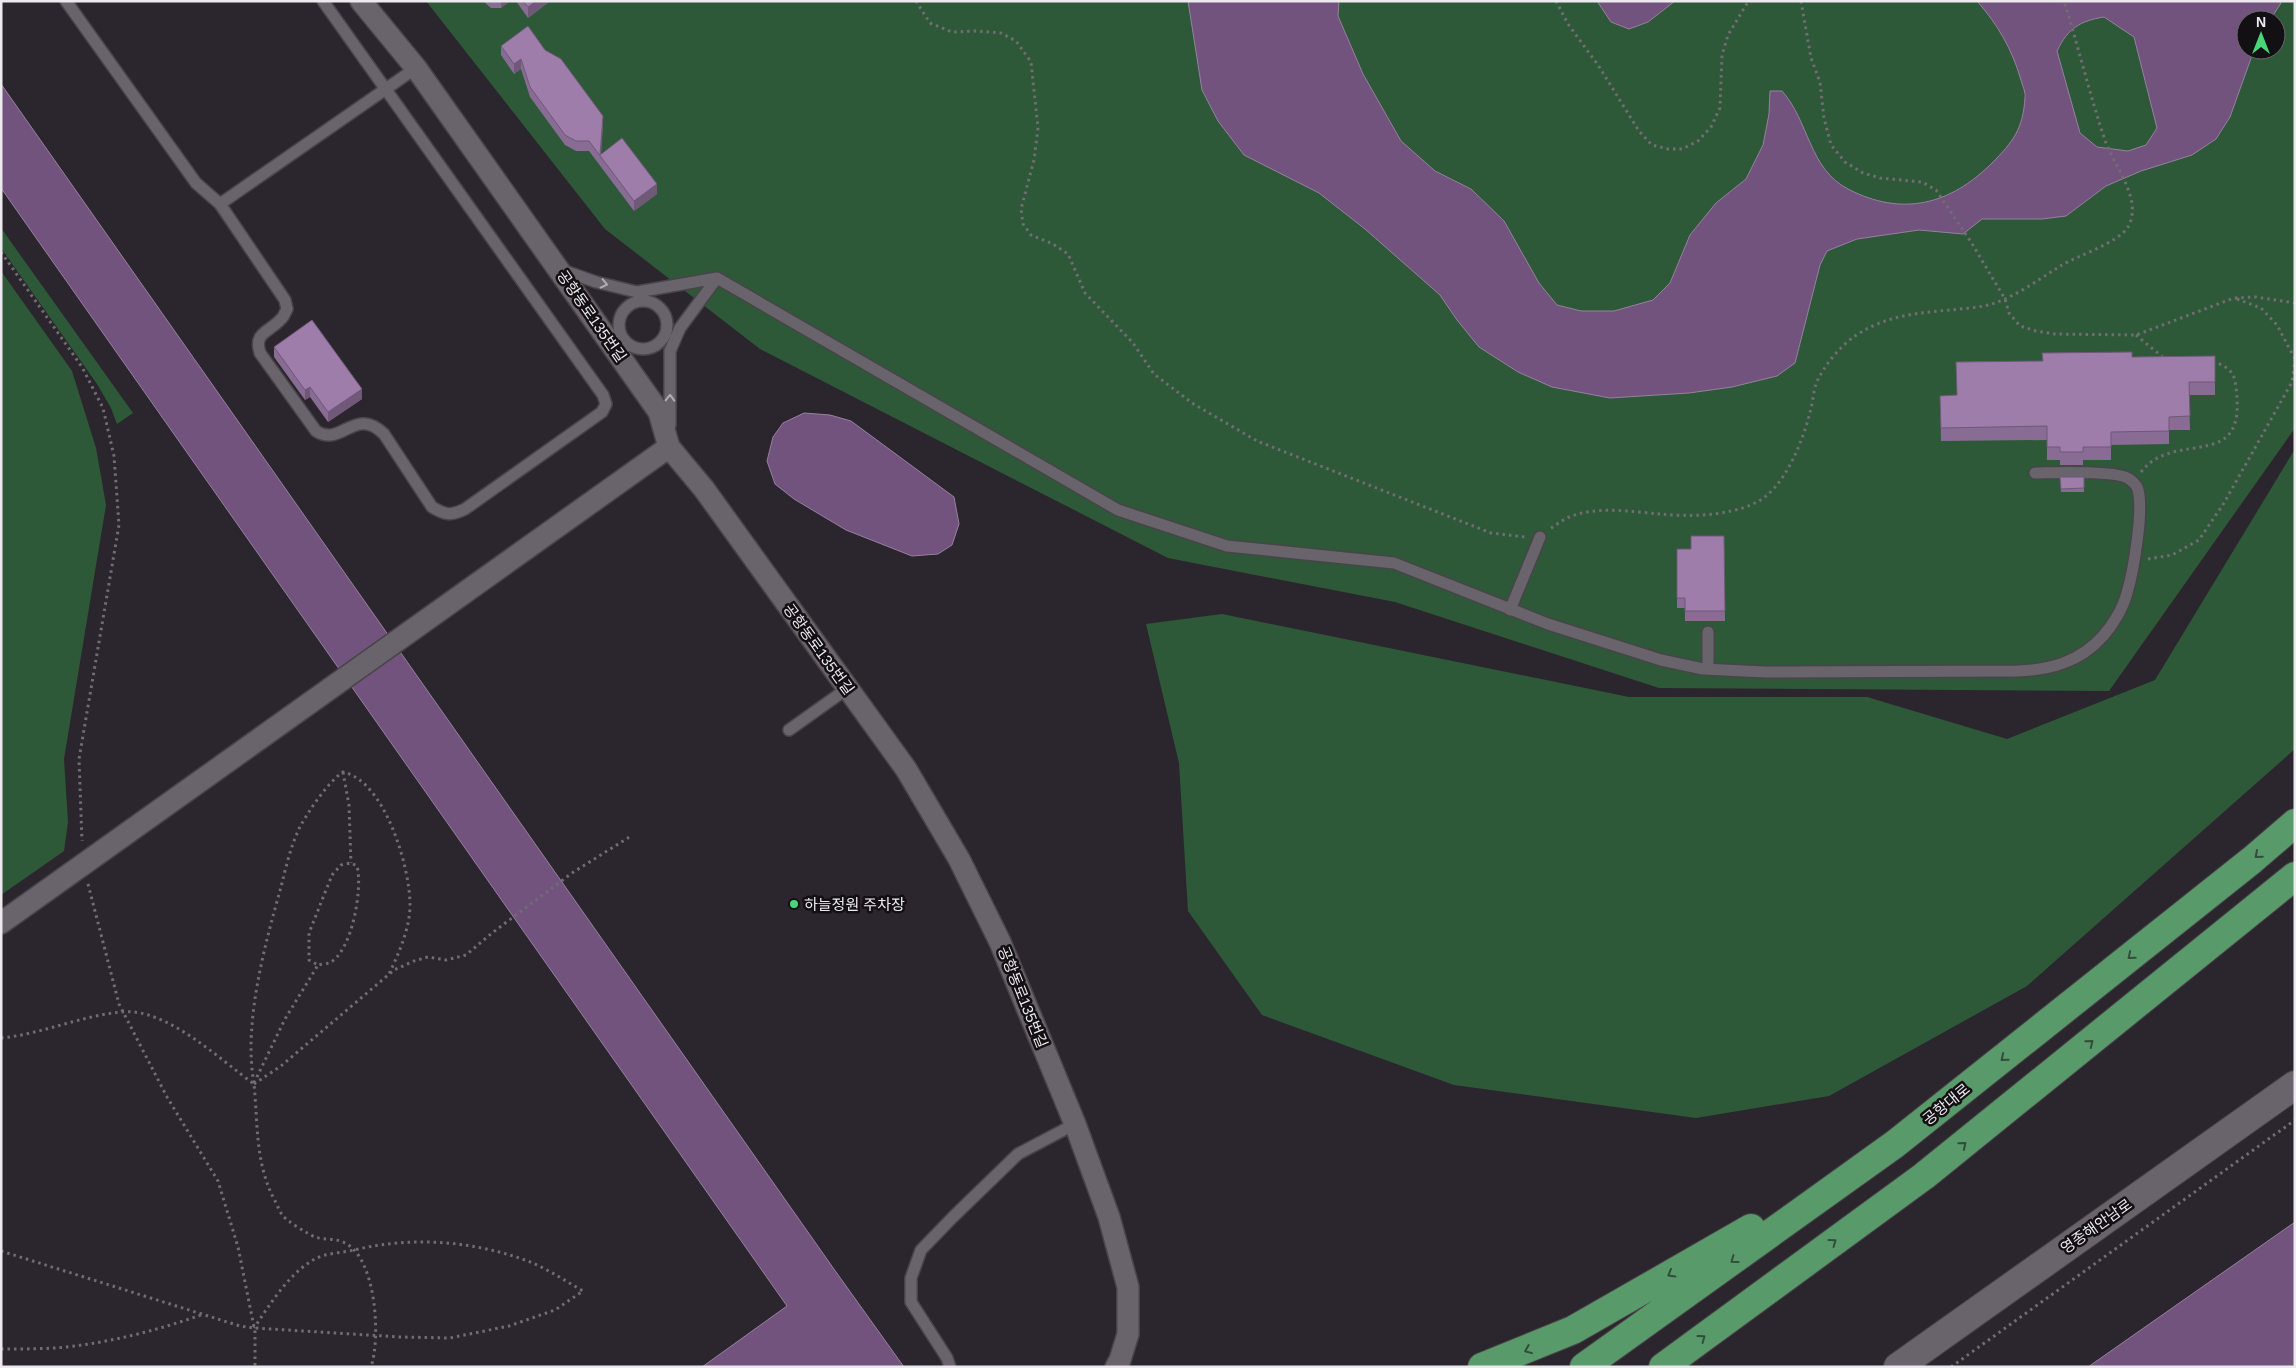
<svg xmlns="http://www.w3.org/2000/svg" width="2296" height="1368" font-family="Arial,'Noto Sans KR',sans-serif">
<rect width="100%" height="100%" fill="#2b262d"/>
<path fill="#2e5939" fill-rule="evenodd" d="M426,1H2295V428L2109,691L1659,688L1395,602L1168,558L760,349L605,229ZM2246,20H2276V50H2246Z
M1,228L133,413L117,424L111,408L97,384L1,248Z
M1,271L72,371L96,448L106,505L64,759L68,822L64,851L1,895Z
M2295,449V749L2027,986L1829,1096L1696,1118L1454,1085L1262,1015L1188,911L1179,763L1146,624L1222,614L1629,697H1867L2007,739L2155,680Z"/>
<path fill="#72537e" stroke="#9780a0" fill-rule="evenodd" d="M1188,1H1339L1338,16L1363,74L1401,141L1435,171L1471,189L1504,221L1539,283L1557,305L1581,311H1614L1653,300L1670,283L1690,235L1716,203L1746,179L1763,145L1769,114L1770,91H1782C1809,121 1809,169 1848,189C1902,217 1950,205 1992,163C2013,142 2023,129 2025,98C2026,92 2022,85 2021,80C2012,49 1998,25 1977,1H2280L2281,3L2270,20H2246V50H2254L2230,117L2216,139L2192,155L2141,171L2106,186L2066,216L2042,219H1982L1963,234L1919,230L1857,239L1827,251L1820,265L1795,363L1777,376L1732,387L1689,393L1610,398L1552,387L1518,372L1479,347L1457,320L1440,295L1365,229L1319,193L1244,155L1218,121L1202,90ZM2104,17L2134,37L2157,128L2146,145L2128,151L2097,147L2080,133L2057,51C2068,28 2080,21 2104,17Z
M1597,1H1675L1648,22L1629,29L1611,22Z
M1,84L836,1272L904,1367H702L787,1306L1,188Z
M804,413L830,415L851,421L954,497L959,524L952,545L938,554L912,556L846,530L794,499L775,484L767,461L773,437L783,423Z
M2295,1222V1367H2088Z"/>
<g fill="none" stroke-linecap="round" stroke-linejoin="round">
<g stroke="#484449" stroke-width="14">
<path id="lane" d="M66,1L196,183L220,204L285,300L287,309C285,312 284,317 281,319C270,332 253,332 260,353L316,431C341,448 355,405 384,434L432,507C445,515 451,516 465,509L602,412L606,404L603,395L323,1
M220,204L416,68
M562,270L596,282L637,292L717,278L1118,510L1227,546L1394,563L1548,624L1661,660L1703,669L1765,672L2017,671C2050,670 2080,662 2103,636C2113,625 2123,608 2127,593C2133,573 2145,506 2137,487C2136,485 2131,480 2129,479C2118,470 2052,473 2035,473
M619 325a24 24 0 1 1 48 0a24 24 0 1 1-48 0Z
M670,425V351L680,328L717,278
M1510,610L1540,537
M1708,632V669
M789,730L848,688
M950,1367L947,1358L911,1302V1278L921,1250L953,1217L1018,1154L1075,1124"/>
</g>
<g stroke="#484449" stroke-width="24">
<path id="street" d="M361,1L416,68L659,412L669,447L704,489L906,769L959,859L1000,942L1075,1124L1109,1217L1128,1287V1334L1120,1360L1116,1367
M1,923L669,447"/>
</g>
<g stroke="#484449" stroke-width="30">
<path id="secondary" d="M1898,1367L2295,1085"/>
</g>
<g stroke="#484449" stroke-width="30">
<path id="highway" d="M1482,1367L1573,1330L1751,1228
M1584,1367L1895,1144L2252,860L2295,823
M1663,1367L1924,1176L2295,876"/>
</g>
<path stroke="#716d73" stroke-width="3" stroke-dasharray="2.5 4" stroke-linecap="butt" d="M916,1L930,23L952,32L976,31L1001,33L1016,41L1031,62L1038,128L1034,160L1021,209L1023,224L1031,235L1053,244L1068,254L1085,293L1133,343L1154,374L1192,403L1257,441L1491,533L1525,537
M1556,1L1568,24L1598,65L1639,131L1652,145L1668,149H1682L1698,141L1711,127L1720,108L1722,55L1728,35L1746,5L1752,1
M1801,1L1811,58L1820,82L1824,118L1831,145L1845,162L1863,173L1880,178L1922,182L1936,190L1971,242L2005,299L2009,313L2020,326L2036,331L2055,334L2136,335L2234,298L2256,297L2295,303
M1,252L82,367L103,408L114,456L119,525L79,759L82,841
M2237,299L2261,308L2277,325L2295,359
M2136,335L2165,359
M2141,472C2177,426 2251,478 2235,381C2233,370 2223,364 2213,362
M1551,528C1556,525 1561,521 1567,518C1595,505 1632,512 1661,514C1690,517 1728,516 1755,503C1784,490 1803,441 1810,412C1813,403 1813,393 1816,384C1823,367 1839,347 1855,336C1893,310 1934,313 1978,307C2008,303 2036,281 2062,265C2078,256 2119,242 2128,227C2132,221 2133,211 2132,204C2129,183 2114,163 2106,143C2090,97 2079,48 2064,1
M2148,559L2172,555L2199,540L2224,503L2292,382L2295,360
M343,772L349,805L351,863
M88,884L119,1004L167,1097L218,1181L238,1247L255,1332V1367
M1,1038C42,1034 80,1016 121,1012C166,1007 219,1059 254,1084C258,1124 255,1162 274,1199C277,1204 279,1211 283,1216C287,1221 308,1234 315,1237C324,1240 336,1238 345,1243C376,1258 381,1337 371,1367
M254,1083C243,1024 265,944 281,887C286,867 291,844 301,825C310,809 329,781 343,772C385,781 410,867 410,905C410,928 399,953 389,974
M254,1083L285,1019L318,965L309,960V933L332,875L341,865L351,863L357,866C363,888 352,953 329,963C326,964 321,964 318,965
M254,1084L281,1066L394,970L414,961L428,957L446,960L466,955L492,933L572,873L631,836
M1,1251L240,1326L254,1328L400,1337L450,1338L509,1326L555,1310L583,1291C562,1279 542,1265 519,1258C466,1240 408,1237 354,1250C342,1253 324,1253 313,1260C287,1276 271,1303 254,1328
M1,1349C19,1349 37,1349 55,1348C105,1344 155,1331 201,1315
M1951,1367L2295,1120"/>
<use href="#lane" stroke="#69636b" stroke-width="11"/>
<use href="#street" stroke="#69636b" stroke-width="21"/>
<use href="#secondary" stroke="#69636b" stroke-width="28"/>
<use href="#highway" stroke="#599a6a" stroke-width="28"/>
</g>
<path fill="#886c93" d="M483,1H510L501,8H491Z
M516,1H550L528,18Z
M501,46L545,50L603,125L601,154L657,194L634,211L589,151H576L565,145L530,97L521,69L514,74L501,55Z
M274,347L362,399L328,422L310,397L305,400L274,357Z
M2215,356V395H2189L2190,430H2169V444L2111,445V460H2083V465H2060V460H2047V440L1941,441L1940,396L1957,395L2042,361L2132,357Z
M2060,477H2084V492H2061Z
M1724,536L1725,621H1685V608H1677V549H1691Z"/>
<path fill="#6f5878" d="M501,1H510L501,8Z
M536,1H550L528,18V7Z
M521,59V69L514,74V64Z
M603,116V125L600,156V155Z
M657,184V194L634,211V201Z
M310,387V397L305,400V390Z
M362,389V399L328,422V412Z"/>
<path fill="#9e7dab" stroke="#6f5878" d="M523,1H536L528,7Z
M528,26L545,50L561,59L603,116L600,155L622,138L657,184L634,201L589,141H576L565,135L530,87L521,59L514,64L501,46Z
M312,320L362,389L328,412L310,387L305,390L274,347Z
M2132,352V357L2215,356V382H2189L2190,416L2169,417V431L2111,432V447H2083V452H2060V447H2047V426L1941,428L1940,396L1957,395L1956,362L2043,361L2042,353Z
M2060,477H2084V488L2061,489Z
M1691,536H1724L1725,611H1685V598H1677V549H1691Z"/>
<defs><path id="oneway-chevron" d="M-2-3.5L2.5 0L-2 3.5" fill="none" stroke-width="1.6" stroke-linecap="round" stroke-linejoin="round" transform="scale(1.25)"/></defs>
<g stroke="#b2adb4">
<use href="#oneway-chevron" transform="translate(604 284) rotate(13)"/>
<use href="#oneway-chevron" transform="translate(670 398) rotate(-89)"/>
</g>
<g stroke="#324e3a">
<use href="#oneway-chevron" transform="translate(2258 855) rotate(139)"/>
<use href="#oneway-chevron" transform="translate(2131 956) rotate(141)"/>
<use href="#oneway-chevron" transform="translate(2090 1043) rotate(-39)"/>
<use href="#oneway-chevron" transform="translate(2004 1058) rotate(141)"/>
<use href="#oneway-chevron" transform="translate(1963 1145) rotate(-39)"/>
<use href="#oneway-chevron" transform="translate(1833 1242) rotate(-36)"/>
<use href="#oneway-chevron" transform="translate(1734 1260) rotate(144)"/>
<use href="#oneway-chevron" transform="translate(1671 1274) rotate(150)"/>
<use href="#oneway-chevron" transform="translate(1702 1338) rotate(-36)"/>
<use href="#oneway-chevron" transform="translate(1528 1350) rotate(158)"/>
</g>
<circle fill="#47d779" stroke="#121013" stroke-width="2" cx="794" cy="904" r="5"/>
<g text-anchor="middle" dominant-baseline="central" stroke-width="5" stroke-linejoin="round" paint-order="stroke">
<g font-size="15" fill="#edeaef" stroke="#121013">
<text transform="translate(592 316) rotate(55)">공항동로135번길</text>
<text transform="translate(819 649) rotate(54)">공항동로135번길</text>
<text transform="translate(1023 997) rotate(68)">공항동로135번길</text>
<text transform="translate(1946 1104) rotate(-39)">공항대로</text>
<text transform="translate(2096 1226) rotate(-35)">영종해안남로</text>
</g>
<g font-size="15" fill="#edeaef" stroke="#121013" text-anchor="start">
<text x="804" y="904">하늘정원 주차장</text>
</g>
</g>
<rect width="2296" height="1368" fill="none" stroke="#edeaef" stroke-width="5"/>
<g transform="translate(2261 35)"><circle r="24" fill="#121013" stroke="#6a676b"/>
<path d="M0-4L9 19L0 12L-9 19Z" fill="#47d779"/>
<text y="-8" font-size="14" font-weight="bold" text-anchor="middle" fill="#edeaef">N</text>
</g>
</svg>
